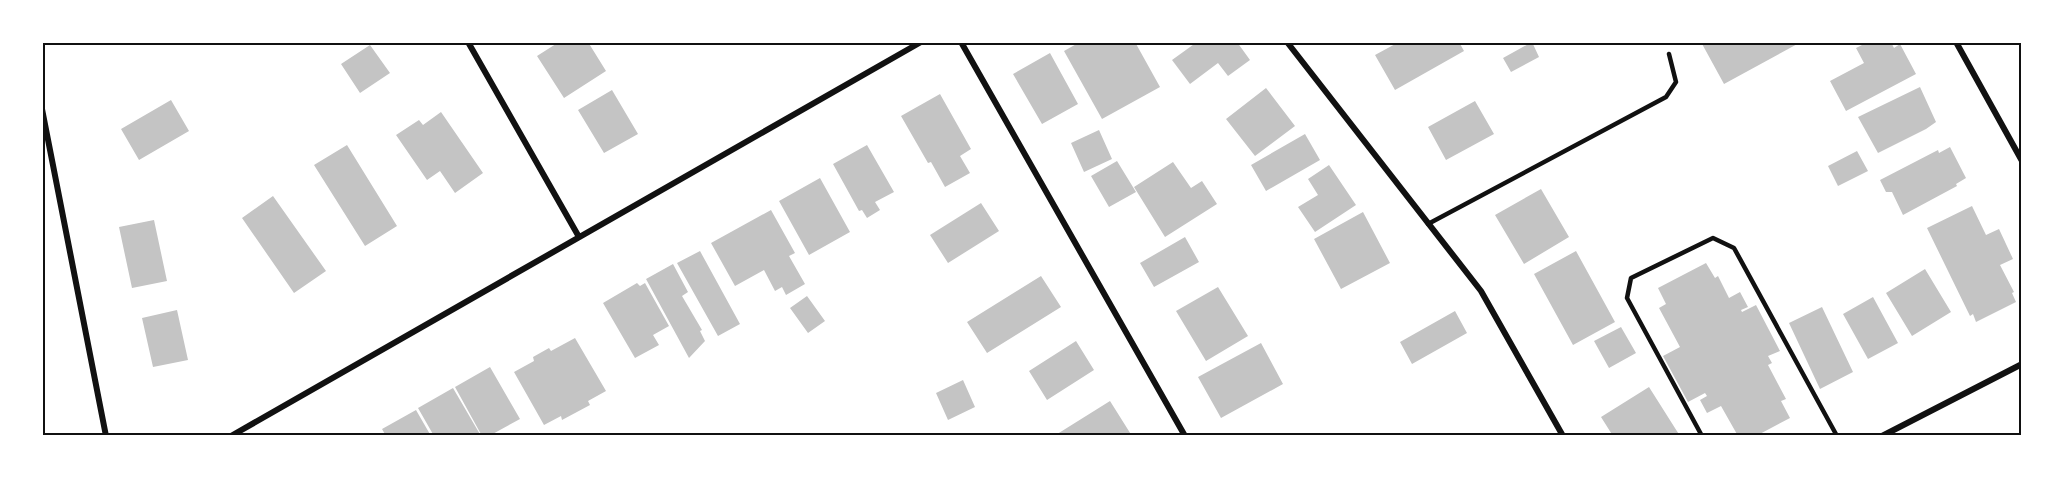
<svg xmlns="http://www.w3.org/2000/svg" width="2064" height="478" font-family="Montserrat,sans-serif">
<rect width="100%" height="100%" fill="#fff"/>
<path fill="#c4c4c4" d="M559,42H588L606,71L564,98L537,56Z
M1080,42H1135L1160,87L1102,119L1064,51Z
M1197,42H1237L1250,60L1228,76L1218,63L1190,84L1172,60Z
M1399,42H1459L1464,51L1395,90L1375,55Z
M1532,42L1539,57L1511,72L1503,58Z
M1701,42H1801L1724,84Z
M1868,42H1891L1894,48L1900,44L1916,74L1846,111L1830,81L1864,63L1856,48Z
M370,45L390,73L360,93L341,64Z
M1050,53L1078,104L1042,124L1013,74Z
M1920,87L1936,122L1926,129L1878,153L1858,117Z
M1266,88L1295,126L1255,156L1226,119Z
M612,90L638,134L604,153L578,110Z
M940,94L971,149L960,156L970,173L945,187L931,162L928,163L901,116Z
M171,100L189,131L139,160L121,129Z
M1475,101L1494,134L1446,160L1428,127Z
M441,112L483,173L455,193L440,171L427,180L396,135L419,120L423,125Z
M1099,130L1112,159L1084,172L1071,143Z
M1305,134L1320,160L1266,191L1251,165Z
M347,145L397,226L365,246L314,165Z
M867,145L894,192L875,202L880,210L867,218L862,210L859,211L833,164Z
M1950,147L1966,178L1956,184L1957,186L1903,215L1892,192H1886L1880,180L1938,150L1939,153Z
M1857,151L1868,171L1838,186L1828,166Z
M1117,161L1136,192L1109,207L1091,176Z
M1173,162L1191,188L1202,181L1217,204L1165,237L1134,187Z
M1329,165L1356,205L1315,232L1298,207L1318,195L1308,179Z
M820,178L850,232L809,255L779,201Z
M1541,189L1569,237L1524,264L1495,215Z
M273,196L326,271L294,293L242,218Z
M981,203L999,231L948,263L930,235Z
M1972,206L1986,235L1999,229L2013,259L2000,265L2014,292L2012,293L2016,302L1976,322L1973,314L1970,316L1927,228Z
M771,210L795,253L789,256L805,284L786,295L782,287L775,291L764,270L735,286L711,243Z
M1363,212L1390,263L1341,289L1314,239Z
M154,220L167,281L132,288L119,227Z
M1185,237L1199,262L1154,287L1140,263Z
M700,251L740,324L718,336L677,263Z
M1576,251L1615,322L1573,345L1534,274Z
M1706,263L1715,278L1718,276L1729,298L1740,292L1748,307L1741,310L1742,312L1756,305L1780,351L1768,356L1772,363L1768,365L1786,399L1781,401L1790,418L1756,436H1738L1721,406L1707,413L1700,400L1707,396L1705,393L1688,402L1663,356L1680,347L1659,308L1666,304L1658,288Z
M673,264L688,292L682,296L702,330L700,331L705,341L689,358L646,279Z
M1925,269L1951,312L1912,336L1886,293Z
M1041,276L1061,307L987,353L967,322Z
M637,283L640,286L645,283L669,326L653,335L659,345L635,358L603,303Z
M1218,287L1248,336L1206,361L1176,311Z
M807,296L825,321L808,333L790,308Z
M1873,297L1898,343L1868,359L1843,314Z
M1822,307L1853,372L1820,389L1789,323Z
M177,310L188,360L153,367L142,318Z
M1455,311L1467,333L1412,364L1400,342Z
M1621,327L1636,353L1609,368L1594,341Z
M575,338L606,391L588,401L590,405L562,420L561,416L544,425L514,372L534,361L533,357L549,348L551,351Z
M1076,341L1094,370L1047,400L1029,371Z
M1261,343L1283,384L1221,418L1198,377Z
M490,367L520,419L489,436H482L455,387Z
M963,380L975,407L948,420L936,393Z
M1649,387L1680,436H1613L1601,417Z
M453,388L481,436H434L418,408Z
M1110,401L1132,436H1054Z
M416,410L431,436H386L382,429Z"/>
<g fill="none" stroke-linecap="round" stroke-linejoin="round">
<path stroke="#111" stroke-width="4.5" d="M1428,224L1666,97L1676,82L1669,54
M1702,436L1627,298L1631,278L1713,238L1734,248L1837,436"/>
<path stroke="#111" stroke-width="6" d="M468,42L579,237
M961,42L1185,436
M1287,42L1481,291L1563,436
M1956,42L2022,161
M42,109L106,436
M231,436L921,42
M1882,436L2022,364"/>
</g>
<rect width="2064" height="478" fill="none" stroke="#ffffff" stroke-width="87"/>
<rect x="44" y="44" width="1976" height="390" fill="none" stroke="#111" stroke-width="2"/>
</svg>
